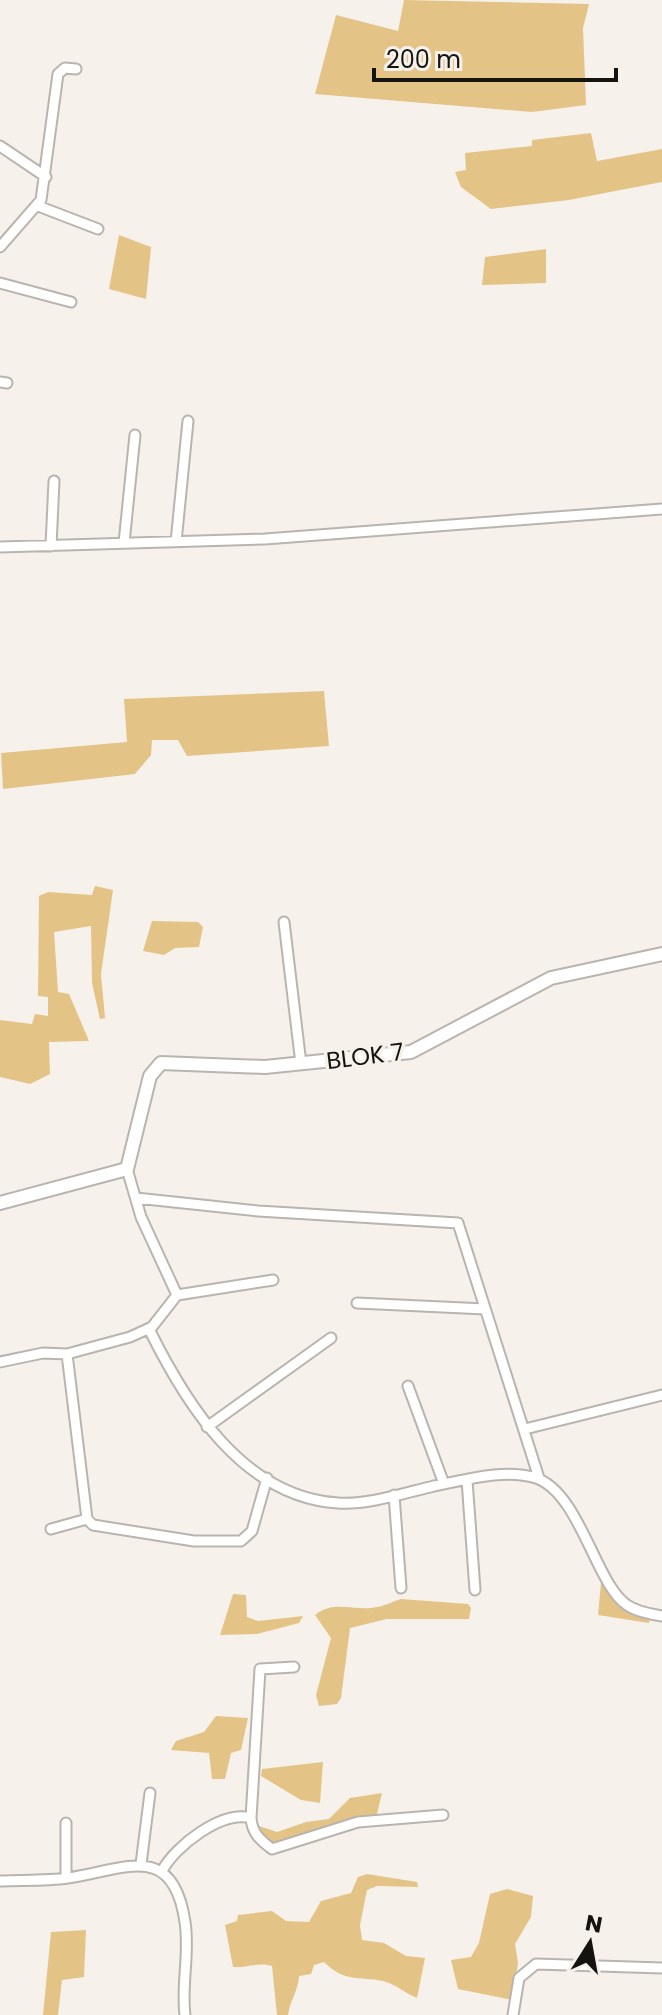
<svg xmlns="http://www.w3.org/2000/svg" width="662" height="2015" font-family="Poppins,sans-serif">
<rect width="100%" height="100%" fill="#f6f2eb"/>
<path fill="#e4c486" d="M404,0L589,4L583,28L586,105L532,112L315,94L336,15L398,31Z
M591,133L597,161L662,149V182L569,200L491,209L461,187L455,172L466,170L465,153L532,146V140Z
M119,235L151,247L146,299L109,289Z
M546,249V283L482,285L485,257Z
M324,691L329,746L187,756L178,740H152L151,755L135,774L3,789L1,753L127,742L124,699Z
M95,886L113,890L101,974L105,1018L100,1019L92,983L91,926L54,932L58,992L69,994L89,1041L49,1042L50,1074L30,1084L0,1077V1020L32,1024L35,1014L48,1016V997L38,996L39,896L48,892L92,895Z
M152,921L198,922L203,927L199,947L175,948L164,955L143,951Z
M601,1583L624,1608L650,1619L649,1623L598,1615Z
M233,1594L246,1595L247,1617L258,1621L303,1616L299,1623L257,1634L220,1635Z
M401,1599L468,1604L471,1608L469,1619H387L350,1628L341,1698L337,1704L319,1706L316,1695L331,1638L315,1615C334,1599 355,1612 377,1607C385,1606 393,1601 401,1599Z
M216,1716L248,1718L241,1750L231,1753L225,1779H212L209,1753L171,1750L176,1741L204,1732Z
M323,1762L320,1803L301,1800L261,1776L262,1769Z
M382,1793L377,1814L271,1843L259,1832V1826L277,1832L306,1822L329,1819L350,1798Z
M367,1874L417,1882L418,1887L377,1886L367,1890L360,1925L362,1940L384,1943L406,1956L425,1958L417,1998C404,1993 398,1985 383,1981C359,1976 345,1983 324,1962L314,1965L311,1974L299,1976C298,1992 290,2000 288,2015H277L272,1966C256,1962 248,1968 233,1967L225,1925L237,1921L238,1915L272,1911L286,1921L309,1922L321,1901L351,1893L358,1877Z
M507,1889L533,1896L531,1917L515,1944L518,1963L512,2000L458,1989L451,1960L471,1957L479,1943L490,1894Z
M86,1930L84,1977L62,1980L58,2015H43L51,1932Z"/>
<g fill="none" stroke-linecap="round" stroke-linejoin="round">
<g stroke="#b9b5ae" stroke-width="13">
<path id="street" d="M0,146L46,177
M38,206L98,229
M0,247L41,200L58,74L65,68L76,69
M0,283L71,302
M0,382L7,383
M176,542L188,421
M124,543L135,435
M51,546L54,481
M0,547L265,539L662,509
M284,922L301,1064
M127,1169L141,1217L177,1295
M136,1198L258,1211L458,1223L539,1478
M357,1303L485,1309
M149,1329C186,1404 243,1497 338,1503C368,1505 404,1493 434,1486C465,1480 505,1468 536,1478C580,1493 596,1585 627,1605C637,1612 651,1614 662,1616
M67,1354L87,1519L93,1525L194,1541H241L252,1531L267,1478
M0,1362L43,1353L67,1354L130,1337L152,1327L177,1295L273,1280
M408,1386L444,1484
M207,1427L331,1338
M525,1429L662,1395
M467,1480L475,1590
M394,1495L401,1588
M51,1529L87,1519
M294,1667L260,1669L251,1818C252,1833 260,1840 272,1849L358,1822L443,1815
M141,1864L150,1793
M162,1871C175,1846 222,1810 251,1818
M66,1878V1823
M0,1881C22,1880 46,1881 68,1878C124,1870 173,1840 185,1922C190,1953 181,1985 185,2015
M513,2015L519,1978L536,1964L662,1968"/>
</g>
<g stroke="#b9b5ae" stroke-width="16">
<path id="secondary" d="M0,1203L127,1169L150,1076L161,1063L265,1067L411,1052L551,978L662,954"/>
</g>
<use href="#street" stroke="#fff" stroke-width="9"/>
<use href="#secondary" stroke="#fff" stroke-width="12"/>
</g>
<g text-anchor="middle" dominant-baseline="central" stroke-width="7" stroke-linejoin="round" paint-order="stroke">
<g font-size="24" fill="#141310" stroke="#f6f2eb">
<text transform="translate(365 1056) rotate(-7)">BLOK 7</text>
</g>
</g>
<g transform="translate(590 1943) rotate(11)" stroke="#f6f2eb" stroke-width="6" paint-order="stroke">
<path d="M0-6L14 30L0 20L-14 30Z" fill="#141310"/>
<text y="-12" font-size="22" font-weight="bold" text-anchor="middle" fill="#141310">N</text>
</g>
<path d="M374 68v12h242v-12" fill="none" stroke="#141310" stroke-width="4"/>
<text x="386" y="68" font-size="24" fill="#141310" stroke="#f6f2eb" stroke-width="6" paint-order="stroke">200 m</text>
</svg>
